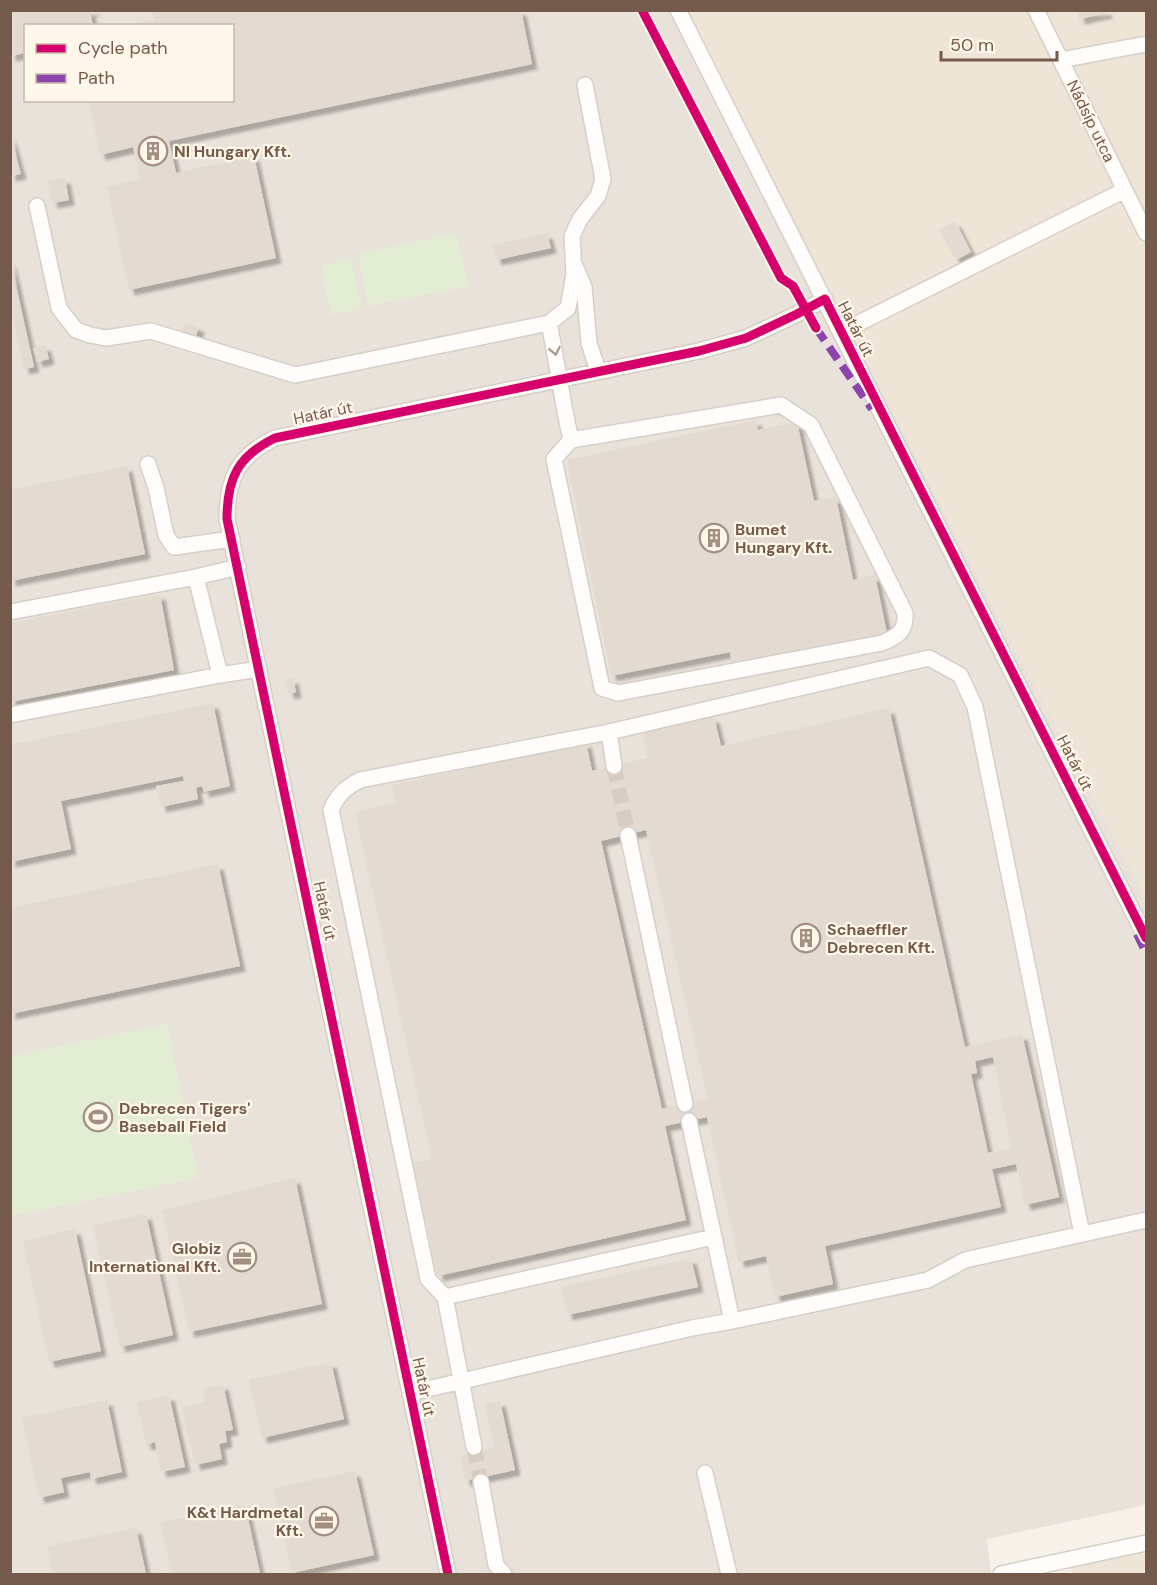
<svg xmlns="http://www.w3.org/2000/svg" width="1157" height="1585" font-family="'DM Sans',sans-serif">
<defs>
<filter id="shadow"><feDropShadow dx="5.5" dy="5.5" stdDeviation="1.5" flood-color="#0004"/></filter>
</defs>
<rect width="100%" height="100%" fill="#f6f2ea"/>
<path fill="#efe5d7" d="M684,11H1146V898Z
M1146,1551V1574H1072L1071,1567Z"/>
<path fill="#e9e2da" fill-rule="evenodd" d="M11,11H684L1146,898V1505L987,1539L991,1574H11ZM26,26H232V100H26Z"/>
<path fill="#e2edd4" d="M456,233L469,286L368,306L358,254Z
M351,259L362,308L331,315L321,265Z
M167,1024L198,1178L11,1216V1056Z"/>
<path fill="#e3dad1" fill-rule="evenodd" filter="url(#shadow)" d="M10,10H95V11L90,12L93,26H26V53L10,56Z
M152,10H521L532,64L169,141L176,173L254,156L276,258L129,290L107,187L140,179L133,147L100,155L89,100H232V26H138V23L154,20Z
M1078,10H1107V13L1079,19Z
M10,134L21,174L10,176Z
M65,178L69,200L52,203L48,181Z
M955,221L971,252L956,260L939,230Z
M547,233L551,248L496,260L493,245Z
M10,258L34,367L24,369L10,305Z
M185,322L199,327L195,339L181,333Z
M45,345L49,359L37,362L33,348Z
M756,420L758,430L797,422L814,501L836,497L853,580L875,575L887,633L732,664L730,652L611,676L567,460Z
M127,466L145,554L10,581V490Z
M160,594L174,670L10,702V623Z
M293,678L296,692L289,694L285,680Z
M213,703L230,786L204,792L202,786L196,788L198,799L161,807L156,786L184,781L183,776L61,801L71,849L10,862V745Z
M889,708L965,1047L1022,1034L1059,1197L1025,1205L1016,1164L992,1169L1001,1207L825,1246L833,1284L775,1297L766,1256L739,1262L707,1117L665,1126L686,1220L438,1276L413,1163L432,1159L355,812L396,802L392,785L586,742L592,771L648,758L642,733L714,717L721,746ZM646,830L708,1099L662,1109L601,841ZM993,1057L1011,1148L988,1153L971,1074L977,1073L975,1061Z
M218,864L240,966L10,1014V908Z
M295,1178L322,1304L189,1332L162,1210Z
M146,1214L173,1335L120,1347L93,1225Z
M75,1229L101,1351L49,1362L23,1241Z
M691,1258L698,1287L567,1315L561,1287Z
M331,1362L344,1419L262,1438L249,1380Z
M223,1384L233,1430L225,1431L227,1442L219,1444L222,1459L195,1465L182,1407L206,1402L203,1389Z
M169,1395L185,1467L161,1472L155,1442L146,1445L137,1402Z
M107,1400L122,1472L91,1479L90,1472L61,1478L64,1492L39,1498L22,1418Z
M500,1401L515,1470L465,1481L460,1456L494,1448L485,1404Z
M355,1471L374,1555L292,1573L274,1488Z
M245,1505L260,1573L172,1574L160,1523Z
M136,1528L146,1574H53L47,1546Z"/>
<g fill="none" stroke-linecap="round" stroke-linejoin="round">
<path stroke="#d6ccc2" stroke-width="15" stroke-dasharray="15 8" stroke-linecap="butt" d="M614,766L628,835
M474,1447L481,1482"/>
<g stroke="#d5cfc8" stroke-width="18">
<path id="minor" d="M678,10L1146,938
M1036,10L1146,233
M1061,60L1146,44
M37,206L59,308L76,330L90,335L106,338L151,331L295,375L549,323L568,308L574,274L572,236L580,219L598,196L603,179L585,85
M575,266L584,287L589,343L598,371
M549,323C557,362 562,401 571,440L781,405L811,425L905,613C906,632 898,636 882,643L618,693L602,688L554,459L571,440
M841,332L1125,190
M148,464L156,488L166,535L174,547L232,539
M238,567L196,577L220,675L259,669
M10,612L196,577
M10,715L220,675
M614,766L609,732L929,658L960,675L975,707L1082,1234
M628,835L685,1104
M689,1121L732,1321L928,1280L965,1260L1146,1220
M445,1297L713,1237
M410,1393L692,1328L732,1321
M474,1447L445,1297L428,1279L331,810C338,794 345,788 360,780L609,732
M705,1473L729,1574
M481,1482L496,1565L504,1574
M448,1574L227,519C227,478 238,456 275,438L699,351L746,338L797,314L825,299
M1001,1574L1146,1543"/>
</g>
<use href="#minor" stroke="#fefdfc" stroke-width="15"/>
<path stroke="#8e44ad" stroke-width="8" stroke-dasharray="15 8" stroke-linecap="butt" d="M816,328L872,409
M1137,934L1146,953"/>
<g stroke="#fff7ea" stroke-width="13">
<path id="cycleway" d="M642,10L781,278L793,286L816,328
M448,1574L227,519C227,478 238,456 275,438L699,351L746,338L797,314L825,299L1146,938"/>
</g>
<use href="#cycleway" stroke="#d6006c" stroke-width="9"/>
</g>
<defs><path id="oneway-chevron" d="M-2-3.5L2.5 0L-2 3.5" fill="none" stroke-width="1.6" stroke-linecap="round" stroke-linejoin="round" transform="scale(1.5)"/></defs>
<use stroke="#ab9b91" href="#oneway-chevron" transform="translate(555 351) rotate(79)"/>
<defs>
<g id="building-ring" transform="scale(1.5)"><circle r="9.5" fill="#fff7ea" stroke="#a28f82" stroke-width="1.5"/><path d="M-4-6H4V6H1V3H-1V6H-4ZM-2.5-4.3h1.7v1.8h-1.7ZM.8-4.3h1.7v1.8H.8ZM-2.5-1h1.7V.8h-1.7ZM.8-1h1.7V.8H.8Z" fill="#a28f82"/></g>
<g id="stadium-ring" transform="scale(1.5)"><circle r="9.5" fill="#fff7ea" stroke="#a28f82" stroke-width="1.5"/><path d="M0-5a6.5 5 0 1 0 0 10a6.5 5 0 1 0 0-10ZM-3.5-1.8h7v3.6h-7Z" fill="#a28f82"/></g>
<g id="office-ring" transform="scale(1.5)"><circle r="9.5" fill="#fff7ea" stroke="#a28f82" stroke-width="1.5"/><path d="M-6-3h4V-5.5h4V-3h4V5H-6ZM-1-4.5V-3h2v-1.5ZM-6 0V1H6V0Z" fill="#a28f82"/></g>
</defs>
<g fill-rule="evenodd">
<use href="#building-ring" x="153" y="151"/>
<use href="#building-ring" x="714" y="538"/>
<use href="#building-ring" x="806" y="938"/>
<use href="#stadium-ring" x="98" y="1117"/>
<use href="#office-ring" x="242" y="1257"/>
<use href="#office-ring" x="324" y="1521"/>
</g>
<g text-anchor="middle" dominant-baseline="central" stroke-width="4.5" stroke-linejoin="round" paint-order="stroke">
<g font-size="16" fill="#745a4a" stroke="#fff7ea">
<text transform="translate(1091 121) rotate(64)">Nádsíp utca</text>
<text transform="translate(856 329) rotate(63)">Határ út</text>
<text transform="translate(323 413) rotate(-12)">Határ út</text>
<text transform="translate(1075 763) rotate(63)">Határ út</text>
<text transform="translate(325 911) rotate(78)">Határ út</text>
<text transform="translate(424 1387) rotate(78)">Határ út</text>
</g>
<g font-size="16" font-weight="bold" fill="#745a4a" stroke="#fff7ea" text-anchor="start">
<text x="174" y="151">NI Hungary Kft.</text>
<text x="735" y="529">Bumet<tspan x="735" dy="18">Hungary Kft.</tspan></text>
<text x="827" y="929">Schaeffler<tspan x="827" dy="18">Debrecen Kft.</tspan></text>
<text x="119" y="1108">Debrecen Tigers'<tspan x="119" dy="18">Baseball Field</tspan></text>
<text x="221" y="1248" text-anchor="end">Globiz<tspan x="221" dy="18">International Kft.</tspan></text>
<text x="303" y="1512" text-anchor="end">K&amp;t Hardmetal<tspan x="303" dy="18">Kft.</tspan></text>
</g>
</g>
<rect width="1157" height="1585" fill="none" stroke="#745a4a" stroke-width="24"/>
<rect x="24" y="24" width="210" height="78" fill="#fff7ea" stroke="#c7b8aa" stroke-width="1.5"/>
<rect x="36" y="44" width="30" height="9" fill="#d6006c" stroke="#c7b8aa" stroke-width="1.5"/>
<text x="78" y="54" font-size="18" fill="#745a4a">Cycle path</text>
<rect x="36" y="74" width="30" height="9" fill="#8e44ad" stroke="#c7b8aa" stroke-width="1.5"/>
<text x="78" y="84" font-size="18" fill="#745a4a">Path</text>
<path d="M941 51v9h116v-9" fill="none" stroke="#745a4a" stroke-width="3"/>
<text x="950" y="51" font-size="18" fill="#745a4a" stroke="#fff7ea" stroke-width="4.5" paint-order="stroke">50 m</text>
</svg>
